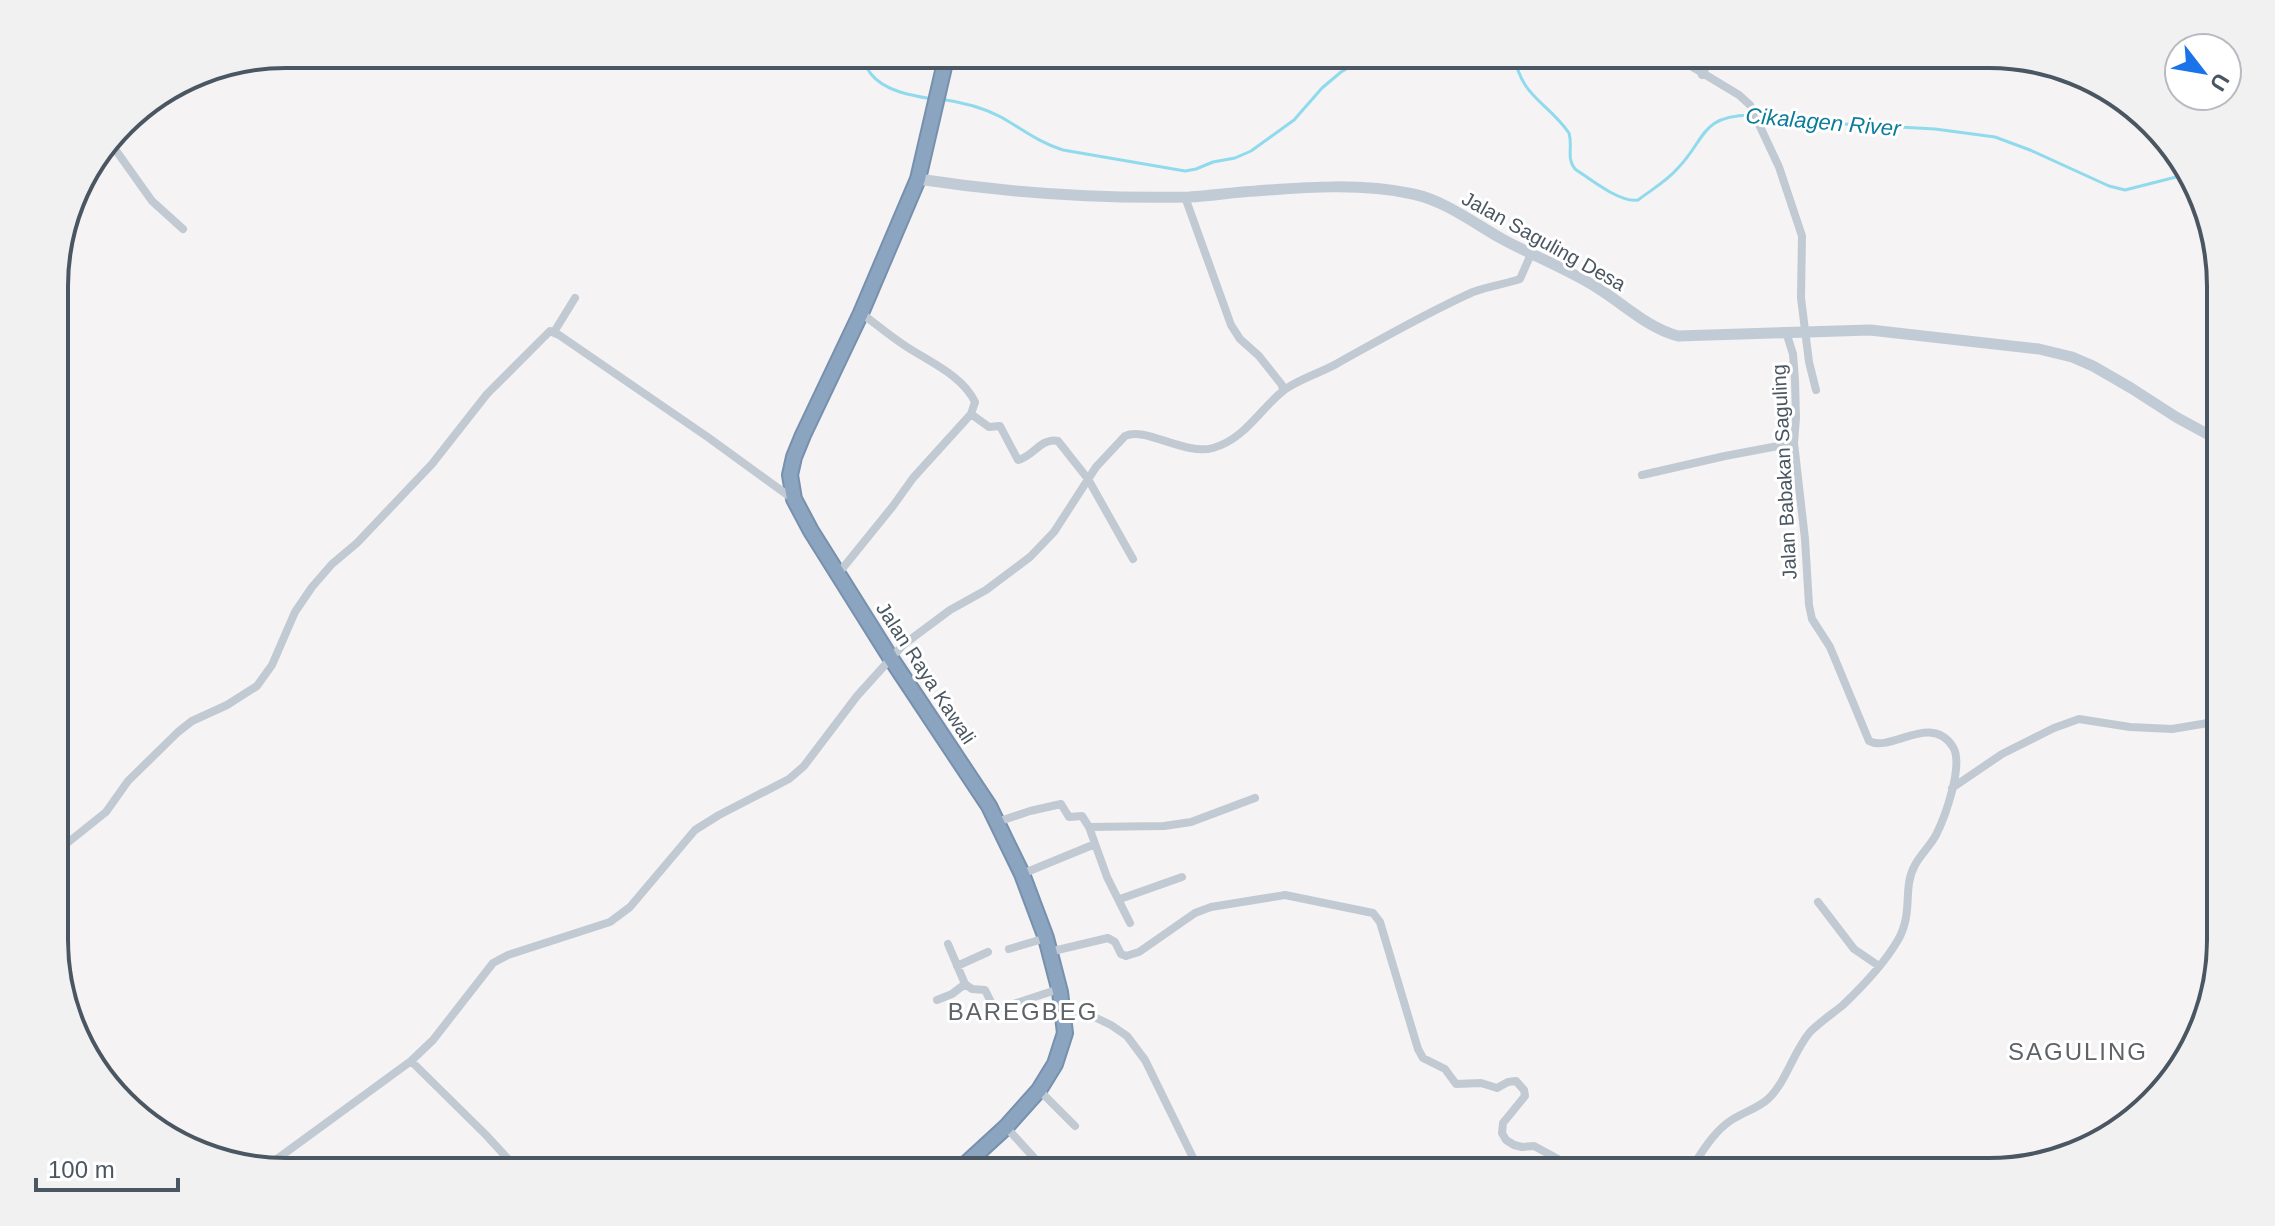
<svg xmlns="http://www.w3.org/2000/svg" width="2275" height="1226" font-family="Arial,sans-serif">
<rect width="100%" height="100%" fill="#f5f3f3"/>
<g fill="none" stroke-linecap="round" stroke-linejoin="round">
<path stroke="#90daee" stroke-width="3" d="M854,54C863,60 865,66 871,74C884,91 913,96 933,99
M1514,54C1521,98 1547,101 1569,133C1573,147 1566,158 1575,169C1590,179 1620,203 1638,200C1651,190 1667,181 1678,168C1706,139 1700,116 1750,115
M940,99C962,102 982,107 1001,117C1022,129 1040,143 1063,150L1185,171L1196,169L1213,162L1235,158L1251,151L1294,120L1322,88L1341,72L1372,54
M1758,114L1826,123L1935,129L1995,137L2030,150L2109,186L2125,190L2188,174"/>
<g stroke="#7690ad" stroke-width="18">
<path id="highway" d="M947,54L918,179L861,313L803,435L794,457L790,475L794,499L811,531L890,657L989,806L1022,874L1046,938L1060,992L1065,1033L1055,1064L1039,1090L1006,1127L957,1172"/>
</g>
<path stroke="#c1cad2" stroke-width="8" d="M1671,54L1739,95L1750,105L1779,167L1802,236L1801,298L1809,362L1816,390
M1702,75L1713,54
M110,142L152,201L183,229
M1185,197L1231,325L1240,339L1259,356L1282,385L1283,391
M554,332L575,298
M971,414L989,427L1000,426L1018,460C1033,457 1041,437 1058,441L1088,479L1133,559
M1642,475L1725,456L1794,443
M838,574L893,506L913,478L971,414L975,402C963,376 930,362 907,347C891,337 876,324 861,313
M1952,788L2002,754L2054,728L2079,719L2130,727L2172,729L2220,721
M997,822L1030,811L1061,804L1069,817L1082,816L1089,827L1107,877L1130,923
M1089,827L1164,826L1191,822L1255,798
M56,852L106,812L128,781L178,732L192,721L227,705L257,686L272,665L295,612L312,587L332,564L357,543L432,464L487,394L550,331L559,335L709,438L793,499
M1022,874L1095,844
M1120,899L1182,877
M1818,902L1854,949L1879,966
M948,944L965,984L972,989L985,990L995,1010L1059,989
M1009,949L1046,938
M1049,952L1108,938L1115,942L1121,954L1126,956L1139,952L1195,913L1211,907L1285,895L1373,913L1380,922L1418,1049L1423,1058L1445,1069L1456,1084L1481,1083L1497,1088L1508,1082L1516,1081L1524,1090L1525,1096L1503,1123L1502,1133L1506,1140L1514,1145L1522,1147L1534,1146L1582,1172
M957,966L988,952
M937,1000L952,994L965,984
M1063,1011L1092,1016L1111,1025L1127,1036L1145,1060L1200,1172
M411,1061L486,1135L520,1172
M1039,1090L1075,1126
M1006,1127L1047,1172
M266,1167L411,1061L433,1040L493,963L508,955L610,922L630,907L695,830L719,815L789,779L804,766L857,696L903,645L950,610L986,590L1030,557L1054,532L1096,467L1125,436C1145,426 1185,456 1213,448C1245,439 1260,409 1283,391C1296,380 1323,372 1338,363C1383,338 1426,313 1473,292C1489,286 1505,284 1520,279L1531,254
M1689,1172C1700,1155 1711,1136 1726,1124C1739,1113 1756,1110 1768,1099C1787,1081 1793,1052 1810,1032C1820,1022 1832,1014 1843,1005C1863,986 1884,964 1898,940C1914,912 1902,888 1915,865C1921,854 1930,846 1936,835C1945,817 1964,765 1953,747C1931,712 1891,753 1869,741L1830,647L1812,619L1809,605L1805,539L1794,443L1796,418L1795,380L1793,354L1786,332"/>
<path stroke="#c1cbd6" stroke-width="11" d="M918,179C1009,193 1097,199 1189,197C1211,196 1234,192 1256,191C1307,187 1362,183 1413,194C1446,201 1475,224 1504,240C1534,256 1567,269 1596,287C1624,304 1646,327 1678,336L1870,330L2039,349L2072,357L2093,366L2131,388L2176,417L2220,441"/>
<use href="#highway" stroke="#8ba5c1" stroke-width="14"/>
</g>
<g text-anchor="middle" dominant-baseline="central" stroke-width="6" stroke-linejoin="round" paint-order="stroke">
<g font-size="20" fill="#4a5661" stroke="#fff">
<text transform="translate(1544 241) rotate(29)">Jalan Saguling Desa</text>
<text transform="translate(1784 472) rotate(-93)">Jalan Babakan Saguling</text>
<text transform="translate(926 673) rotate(57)">Jalan Raya Kawali</text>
</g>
<g font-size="22" font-style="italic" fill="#0c7c9b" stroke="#fff">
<text transform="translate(1823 122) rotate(5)">Cikalagen River</text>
</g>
<g font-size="24" letter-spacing="2" fill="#5f6368" stroke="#fff">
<text x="1023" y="1011">BAREGBEG</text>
<text x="2078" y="1051">SAGULING</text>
</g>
</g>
<path d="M0 0H2275V1226H0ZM286 68H1989A218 218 0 0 1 2207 286V940A218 218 0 0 1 1989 1158H286A218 218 0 0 1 68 940V286A218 218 0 0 1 286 68Z" fill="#f1f1f2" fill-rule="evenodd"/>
<path fill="none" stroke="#4a5661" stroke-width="4" d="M286 68H1989A218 218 0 0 1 2207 286V940A218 218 0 0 1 1989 1158H286A218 218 0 0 1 68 940V286A218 218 0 0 1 286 68Z"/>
<g transform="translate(2203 72) rotate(121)"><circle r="38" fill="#ffffff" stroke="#b7bbc0" stroke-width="2"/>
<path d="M0-6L14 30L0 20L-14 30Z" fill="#1a73e8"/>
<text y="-12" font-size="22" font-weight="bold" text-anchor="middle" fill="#4a5661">U</text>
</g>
<path d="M36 1178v12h142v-12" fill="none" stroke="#4a5661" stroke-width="4"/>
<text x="48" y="1178" font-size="24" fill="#4a5661" stroke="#ffffff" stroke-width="6" paint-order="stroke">100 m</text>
</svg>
